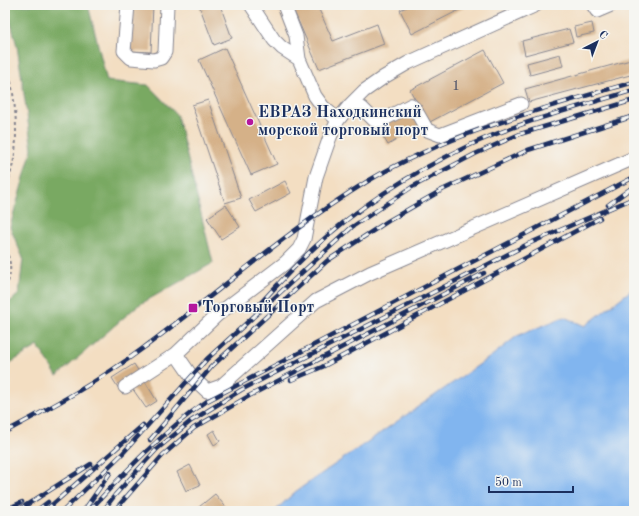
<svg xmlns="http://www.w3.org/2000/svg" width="639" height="516" font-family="'Old Standard TT',serif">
<rect width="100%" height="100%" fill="#f6f6f2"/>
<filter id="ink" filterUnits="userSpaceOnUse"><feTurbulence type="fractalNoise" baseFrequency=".025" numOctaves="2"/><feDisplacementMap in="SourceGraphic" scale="8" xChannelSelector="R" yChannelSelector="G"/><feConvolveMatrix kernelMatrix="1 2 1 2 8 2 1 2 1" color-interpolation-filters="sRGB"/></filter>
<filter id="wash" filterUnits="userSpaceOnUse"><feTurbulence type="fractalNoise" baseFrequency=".012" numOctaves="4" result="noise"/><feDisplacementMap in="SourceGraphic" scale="16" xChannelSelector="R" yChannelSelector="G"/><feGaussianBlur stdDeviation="0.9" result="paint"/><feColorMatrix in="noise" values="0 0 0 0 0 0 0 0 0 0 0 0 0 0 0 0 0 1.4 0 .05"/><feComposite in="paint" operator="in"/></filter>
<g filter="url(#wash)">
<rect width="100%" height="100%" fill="#f3dec2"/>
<path fill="#79a962" stroke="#4a6c60" d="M6,5H88L107,81L148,85L177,115L213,263L137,306L57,376L38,346L5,366V306L19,294L23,258L10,227L32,149L17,46Z"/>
<path fill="#81b5ef" stroke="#4e72a6" d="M634,288V511H275L295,492L493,355L517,336L564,317L585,326Z"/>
<g id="blocks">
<path fill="#d5b188" d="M133,5H153L151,52L131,51Z
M199,5H220L232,38L214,45Z
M307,5H317L333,41L377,24L384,44L319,69L294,11Z
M411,5H464L465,7L412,34L400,10Z
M592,23L594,33L576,37L574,27Z
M569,29L573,42L525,55L522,41Z
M225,48L277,164L251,175L199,60Z
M485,50L503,83L428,123L410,90Z
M560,54L563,66L530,75L527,63Z
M634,59V74L529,102L525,89Z
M208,100L241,198L225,203L192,105Z
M411,109L420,126L388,145L378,128Z
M285,181L291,193L256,212L249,200Z
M226,205L240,227L221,239L207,218Z
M134,364L157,401L146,408L132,388L122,394L112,378Z
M214,430L220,441L214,445L208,434Z
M190,465L200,485L186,491L177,472Z
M215,494L229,511H194Z"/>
</g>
</g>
<g filter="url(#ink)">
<use href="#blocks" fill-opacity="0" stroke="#878690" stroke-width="1"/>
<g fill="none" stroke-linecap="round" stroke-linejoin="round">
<g stroke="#878690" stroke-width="15">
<path id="minor" d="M128,5L124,51L131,58L154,60L161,58L165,52L167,5
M251,5L274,40L282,48L299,59L315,96L323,107L338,120
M284,5L296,36L299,59
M593,5L597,11L611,5
M350,105L362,108L374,120L379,122L411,105L415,109L427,130L440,135L521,104
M176,354L192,377L207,391L221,386L316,301L370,273L634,158
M125,387L176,354L217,315L285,263L299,249L304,239L316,177L330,137L338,120L350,105L364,91L384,77L408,63L536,5"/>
</g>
<path stroke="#878690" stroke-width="2" stroke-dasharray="3 3" stroke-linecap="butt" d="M5,58C14,88 18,121 15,153C13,167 8,181 5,195
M5,250C12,260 12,277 5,288"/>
<use href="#minor" stroke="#fff" stroke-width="13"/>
<g stroke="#1b2f5e" stroke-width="4.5">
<path id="rail" d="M608,205L634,186
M254,310C274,289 294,266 315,247C360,205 415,171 470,145C522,121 579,107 634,90
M210,368L327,261L388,221L442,190L528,150L634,116
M291,380L322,367L600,218
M5,432C52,407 99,381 142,349C218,293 287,230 368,181C449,133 544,108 634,82
M150,440L214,364
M85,509L110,473
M5,510L22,502
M17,511L91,464
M36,511L48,502
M45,511L143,425
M63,511L123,453L207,359L352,227L412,187L475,154L520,134L634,100
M89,511C126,471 162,432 207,401L634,177
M103,511L115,495L157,449L191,421L241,390L528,244L634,198
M114,511L163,455L194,428L249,396L484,273"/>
</g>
<use href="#rail" stroke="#f6f6f2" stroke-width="3" stroke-dasharray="9" stroke-linecap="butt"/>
</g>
</g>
<g fill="#b5179e" stroke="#f6f6f2" stroke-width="1.5">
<circle cx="250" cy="122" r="4"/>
<rect x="188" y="303" width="10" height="10" rx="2"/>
</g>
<g text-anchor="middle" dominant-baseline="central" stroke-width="3" stroke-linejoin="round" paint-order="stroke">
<g font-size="14" fill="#4a5068">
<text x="456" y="86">1</text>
</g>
<g font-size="16" font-weight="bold" fill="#1b2f5e" stroke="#f6f6f2" text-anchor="start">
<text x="258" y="113">ЕВРАЗ Находкинский<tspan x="258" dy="18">морской торговый порт</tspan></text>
<text x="202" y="308">Торговый Порт</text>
</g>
</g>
<rect width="639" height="516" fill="none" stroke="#f6f6f2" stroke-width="20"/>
<g transform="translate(597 42) rotate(42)" stroke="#f6f6f2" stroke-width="3" paint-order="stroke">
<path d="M0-3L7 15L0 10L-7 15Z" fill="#1b2f5e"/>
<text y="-6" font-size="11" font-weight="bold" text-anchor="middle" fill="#1b2f5e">С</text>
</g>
<path d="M489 486v6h84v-6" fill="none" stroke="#1b2f5e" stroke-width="2"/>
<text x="495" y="486" font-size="12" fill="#1b2f5e" stroke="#f6f6f2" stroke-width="3" paint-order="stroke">50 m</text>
</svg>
